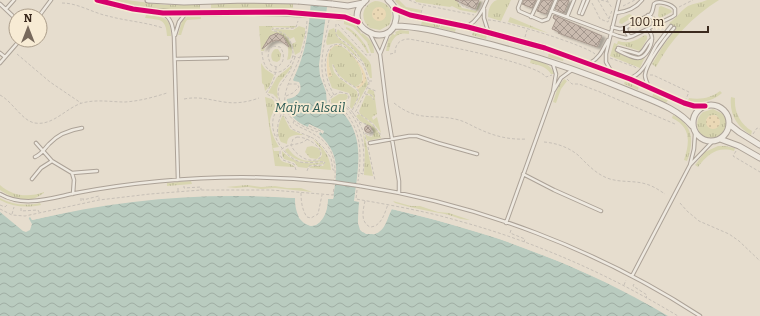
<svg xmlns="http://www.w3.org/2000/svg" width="760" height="316" font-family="Bitter,serif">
<defs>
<pattern id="grass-tufts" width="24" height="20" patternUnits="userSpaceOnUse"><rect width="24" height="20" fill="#d8d5b0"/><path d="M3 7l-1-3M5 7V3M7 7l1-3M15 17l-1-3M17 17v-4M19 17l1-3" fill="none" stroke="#bab797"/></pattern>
<pattern id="sand-dots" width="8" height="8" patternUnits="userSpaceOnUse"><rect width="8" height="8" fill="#ead8b5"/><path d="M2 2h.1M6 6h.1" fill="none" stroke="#caba9b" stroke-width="1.8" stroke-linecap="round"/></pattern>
<pattern id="water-waves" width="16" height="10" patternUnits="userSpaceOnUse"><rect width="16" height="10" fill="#b9cbbf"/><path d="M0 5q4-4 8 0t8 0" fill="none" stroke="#a0aea4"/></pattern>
<pattern id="building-cross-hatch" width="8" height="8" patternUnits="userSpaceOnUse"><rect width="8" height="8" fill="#cabbaf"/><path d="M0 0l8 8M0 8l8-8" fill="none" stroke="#a5988e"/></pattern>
<filter id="shadow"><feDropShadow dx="3.5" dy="2" stdDeviation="1" flood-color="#0004"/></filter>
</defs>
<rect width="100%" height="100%" fill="#e6ddce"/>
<path fill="url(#grass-tufts)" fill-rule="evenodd" d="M111,0H127L165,5H200V9C170,11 140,9 111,0Z
M396,0H399L406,7L421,10L420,14L403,9L395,1Z
M415,0H456L462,8L476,11L480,1L481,2L476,13L460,10L452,6L450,7L416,2Z
M497,0H511L501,21L488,17C488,11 490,2 497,0Z
M707,0H719C692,17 671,39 656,67L652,64L663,46L676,29L669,23C677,18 681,10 688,6C694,3 701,3 707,0Z
M375,1C389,1 396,13 389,25L380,30L370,28C359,19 362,5 375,1Z
M252,3L293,4V8H211V4Z
M661,6L671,10L672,12L660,18L658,16L659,7Z
M629,14L632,15L628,20L622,24L619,23L620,19Z
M146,15C163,17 171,16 171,36H167C166,18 160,20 145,18Z
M187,17H201V19L187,20L185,23L181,35H178L182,21Z
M510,17L548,33L508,22Z
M344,21C352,21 360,27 361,34L362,33C370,38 374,44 374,53H371L367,42L353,27L344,24Z
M422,21L440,25L439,28L421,25Z
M441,25L456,28L455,32L440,28Z
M259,26H296L294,28L274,27L271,29L272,31L282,32C290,38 295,49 290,59L287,60C294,37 270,19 264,51H261Z
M299,26L305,28V34L300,52L295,55L292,44L296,42L294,37L290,39L284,33L272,29L293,30Z
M346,27C354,29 367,45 369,53H367C365,46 352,31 346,29Z
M334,28L338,38L351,48L361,61L343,44L337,43L327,45L326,42L329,30Z
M338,29L369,61L371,65L372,78H370L364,63L358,55L350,45L338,36L336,33Z
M400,30L409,31V34C396,31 391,40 389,51H386L388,40L393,33L394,35L396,34L395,32Z
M473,32L487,35L486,39L472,35Z
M645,35L647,36V39L640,51L618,44L615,51C624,56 636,63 645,57L640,68L610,56L614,43L617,44L618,41C629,44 635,41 645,35Z
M337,45C350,47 367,71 361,83L356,87C345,81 337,76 333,64L332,65L334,72L339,78L357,91L358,97L352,109L350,107L351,97L349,93L332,88L328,77L332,76C329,67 324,49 337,45Z
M275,49H278L281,54L280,60L277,62L273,61C270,57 271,52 275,49Z
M549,53L564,58L563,61L548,57Z
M531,59C541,62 551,63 554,74H551C546,66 538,65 530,63Z
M261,63L265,69L274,75L269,87L265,91L264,85L262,83Z
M292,65C286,80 274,79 278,99L273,94L268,93L277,77Z
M366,77L368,84L355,108L360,96L358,89L362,86Z
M564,79L567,81L561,89L556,103L553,102L558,87Z
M625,81L639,86L638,90L624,84Z
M369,89L374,91L377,114L372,117L373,120L377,117L381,133L374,124L360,114L359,111L366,95L371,96L374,101L372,95L367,93Z
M720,91L722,93C713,101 701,104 688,101L689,98C700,100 711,98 720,91Z
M654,93L668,100L666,103L652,97Z
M339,94H346L348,96L347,99L339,104L331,103V99Z
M265,97L272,99C280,107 270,113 270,122C270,131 275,140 279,147L273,148L274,151H279C278,166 288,160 295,167L275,166Z
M731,97L735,98C734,112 740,124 752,131L751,135C737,127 729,114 731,97Z
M713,109L723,114C731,126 724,139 710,139C696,135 693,121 703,112ZM716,115L720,121L719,126L706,120L709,116Z
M359,114C367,120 379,129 381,138L367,141L365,134L368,136L372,137L374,133C369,123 360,124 356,116Z
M283,115L290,129L303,135C296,135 287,134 287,144L281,142C276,134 278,123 283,115Z
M673,115C694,125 694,142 687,161L684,160C690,142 691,127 672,118Z
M363,134L366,142L373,176L364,175L365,150Z
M313,139C324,147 330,157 331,170L309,168L312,166H323L325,163L323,161C309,164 296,162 286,152L285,150L288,148C295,159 306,163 319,160L322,155L321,149Z
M312,146L318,148L321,152L320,156L317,159L310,158L305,152L307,147Z
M718,146H725L735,148L734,151C717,146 707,155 698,167L695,165L705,152Z
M282,151C294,163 307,165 323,162L324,164L311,165L307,168L298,167L294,162L284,159L282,155Z
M191,181L192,184L167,186V183Z
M0,185C12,196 28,198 44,192V193C42,194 41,195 39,196C28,204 10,197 0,190Z
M247,185L261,187L275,186L287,188H301L312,192L275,188L261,189L248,187L236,188L226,187Z
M0,198C13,205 25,206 40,203L41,205C26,208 13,207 0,200Z
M393,201L411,206H420L438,212L449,213L470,220C460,220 454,216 445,214C428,211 412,208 395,203Z"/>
<path fill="url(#sand-dots)" d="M372 14a7 7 0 1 1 14 0a7 7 0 1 1-14 0Z
M337,45C346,46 368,70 366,80C365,84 361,87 358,89L356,87L360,85L363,79C363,66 351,53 341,46H334C325,54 329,67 332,76L328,77C326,67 325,47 337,45Z
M706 122a7 7 0 1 1 14 0a7 7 0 1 1-14 0Z"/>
<path fill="url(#water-waves)" d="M311,0H328L319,65L320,76L326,92L327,104L332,107H337C367,134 358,166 354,201L359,202L358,223L362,232C366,232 371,235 375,234C385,231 388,218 391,209C489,231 582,265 668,316H0V212L23,231L26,232L30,230L32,224L28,217H31L32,220C121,199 205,192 295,198C295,210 298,222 311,226C324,224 328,210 328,198L333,199C337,171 341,155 319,134L320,132L323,134L324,131L309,124L308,127C295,122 286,113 287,99C296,98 304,91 299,82L294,81L293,80C306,53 309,30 311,0Z"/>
<path fill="#e6ddce" d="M244,193L296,196L298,210L301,217L305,222L311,224L317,222L321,217L324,210L326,197L334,196L333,199H328L326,211L320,222L316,225L311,226L304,223L299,218L296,206L295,198L244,195L192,196L141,200L86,208L32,220L30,217L28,219L26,218L31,215L33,217L68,209L122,200L192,194Z
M359,202H361L360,223L362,229L367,232H373L381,228L391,207L458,224L522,244L584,270L629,291L670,316L613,285L563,263L500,239L436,220L392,209L382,229L373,234H366L360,230L358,223Z"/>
<path fill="url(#building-cross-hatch)" stroke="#a7988d" filter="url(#shadow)" d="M455,0H479L475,9Z
M524,0H536L532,8L522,4Z
M542,0H553L546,14L537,11Z
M559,0H569L564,13L555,9Z
M554,15L602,36L597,47L558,33L559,32L552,29L556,20L553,18Z
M277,33L283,36L289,47L281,41L276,40L271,42L262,49L270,36Z
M364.5 129a3.5 3.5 0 1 1 7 0a3.5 3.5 0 1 1-7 0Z"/>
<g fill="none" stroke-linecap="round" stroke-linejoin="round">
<g stroke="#aca297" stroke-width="4.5">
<path id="lane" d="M521,0L518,8L519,11L542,21L548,19L556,0
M0,4L16,19
M6,9L14,0
M484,9V18L488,31
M551,11L618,36L626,38L633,36L672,17L675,15V9C672,4 658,0 654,4C653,8 653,11 651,14L625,28L620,29L612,27
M163,13C172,19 173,27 174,37L178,180
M579,13L584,0
M616,13C625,12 636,8 642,0
M582,14L588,0
M648,15L654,19V26
M39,16L51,0
M531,17L539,0
M567,17L574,0
M468,26C478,20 483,11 487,0
M626,28L627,33L630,37
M370,34L380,54L386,103L399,181V193
M175,35L179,22L186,13
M618,48L639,54C645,51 646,43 652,39
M617,50C623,53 632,58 638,58C646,58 652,45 652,38C652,34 650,32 648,29
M0,53L5,57
M380,54L388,34
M175,59L227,58
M0,63L20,40
M590,63C600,58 603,49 608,40
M611,71L606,62V54L619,0
M630,78C644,74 650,55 657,44C662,38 666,32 671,26
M649,87C647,83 645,79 645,75C646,63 666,37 674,28
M554,90L561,78L572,70
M36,143L52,161L72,173L74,180L73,194
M370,143L409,136H417L438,143L477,154
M35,157C42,154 44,149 49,144C58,134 69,130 82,128
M690,165L712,142
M72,173L97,171
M523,174L554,190L601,211
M32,179L41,168L52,161
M360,186C478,204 599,250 700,316
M0,194C24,208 51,198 76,193C161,177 247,173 333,182
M506,223L553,92L556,74L553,64
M632,276L690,165L694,149L695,134"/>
</g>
<g stroke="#aca297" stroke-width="7">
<path id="street" d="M97,0C164,22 231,8 300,14
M148,0L184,2L245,0L298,1
M366,0C336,24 391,54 396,19C397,11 394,5 388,0
M332,4L348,6L363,3
M395,9L410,15L468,27L545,48L630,79L684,103L694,106H705
M331,16L349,18L358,22
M394,26C419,26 444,33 468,39C524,52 579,70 632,92C653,101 677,108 692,126
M693 123a18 18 0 1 1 36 0a18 18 0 1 1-36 0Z
M729,124L739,132L760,145
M720,139L739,146L760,158"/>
</g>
<path stroke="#c7c0b7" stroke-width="1" stroke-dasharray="3 2" stroke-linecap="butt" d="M409,0L419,4L474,15
M459,0L463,6L474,10
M598,0L609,19
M601,0L608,2
M607,0L612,8
M62,3C78,3 93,13 108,16C126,21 145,22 163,28
M592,3L600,19L608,22L612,10
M623,6L635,0
M679,7L693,0
M421,13L423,6
M329,20C324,46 315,73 331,97
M488,20C504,20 585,45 595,54
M307,21C306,32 305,43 301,54C296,71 276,97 289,115C295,124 307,128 317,132L318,130
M336,24C336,27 335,31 336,34C338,40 346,42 350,46C361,56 367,70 369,84L356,111L353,114
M338,24L366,55H371
M525,37L527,30
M273,46L280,47C285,53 285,63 277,67L271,65L268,57L269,50Z
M262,52C264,90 304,68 290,41C286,33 281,31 273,31L272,29L294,28L296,27L298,21
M17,54L50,82L81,103
M390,54L395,53C395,44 400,39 409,39C432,43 535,62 546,77L552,75
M293,56L300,58
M295,57L290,71L279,87L278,94L283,113L292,129L315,139L324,148L331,158L333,170H335
M610,58L635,67L637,69
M333,65L340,78L355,87L359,92L358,98L352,111
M276,67C276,77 271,86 266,93C270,97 276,97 277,103C280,109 273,114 273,120C270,136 286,158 300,162C309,164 317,161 325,162L323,165L309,166L307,171
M650,75H653L689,92L686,99
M567,79L572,84H579L600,92L675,124
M369,81H374
M368,88L376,91
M340,92L348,94L349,97C346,105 339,106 331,104L329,101L332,96Z
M365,94L371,95L374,100
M0,95C13,102 22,121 35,123C53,126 66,108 82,103C97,99 111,102 125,102C140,101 154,97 167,93
M334,95C326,81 321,61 330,47C345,37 352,58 363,64
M286,96L293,93L299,87L297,84H289
M184,99C199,96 210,100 224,102C236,104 248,102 259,98
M344,103C355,113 362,126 366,140
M394,103C419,123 433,113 459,120C466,122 472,126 479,129C494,136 509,140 527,139
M343,104C362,123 366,148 363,174L360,173
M339,105C362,128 362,151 358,181
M357,112L372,123L379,133L382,135
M294,121L293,123C300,128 308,130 315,135C332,144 336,161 335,178
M359,122L368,125L373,132L371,135H369L363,132
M309,126L323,132
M753,134L757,128L760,129
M277,137L278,124L282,111
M297,137C306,137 316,143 321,151L320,158C310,165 295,155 291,145L293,139Z
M544,142C556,143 568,147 578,155C587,164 595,173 607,178C620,183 633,180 646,184C653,186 659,190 665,194
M368,147L375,180
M736,151L733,156L760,172
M296,170L294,164L283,160L280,155V151C288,141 302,148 310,136
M184,186V188L201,187V190
M357,190L356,199C390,205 425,211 459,221C536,242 610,275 678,316
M178,191V186
M301,193C301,201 302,210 307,217L311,218L318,214L322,195
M81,198V203
M83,198V200L99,196V199
M365,201C363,210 360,222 370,227C381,227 385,213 388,204
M680,203L687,211L699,221L729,234L739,241L760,261
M0,205L5,207L7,205
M21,208V211L38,210L39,212
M0,209L12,215L25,216L99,200L150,194L201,190H271L333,195L334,187
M12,214L14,207
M511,230L510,233L525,239L524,242
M634,284L633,286L647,295L646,298
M624,285L626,280"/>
<use href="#lane" stroke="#eee9e0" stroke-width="2.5"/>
<use href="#street" stroke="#eee9e0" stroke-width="5"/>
<g stroke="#aca297" stroke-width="4.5" stroke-linecap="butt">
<path id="lane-bridge" d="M333,182L360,186"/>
</g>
<g stroke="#aca297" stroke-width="7" stroke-linecap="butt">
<path id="street-bridge" d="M298,1L332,4
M300,14L331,16"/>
</g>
<use href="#lane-bridge" stroke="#eee9e0" stroke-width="2.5"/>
<use href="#street-bridge" stroke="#eee9e0" stroke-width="5"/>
<g stroke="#f7ebd4" stroke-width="8">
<path id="cycleway" d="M97,0L133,9L163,13L284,12L345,17L358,22
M395,9L410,15L468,27L545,48L630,79L684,103L694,106H705"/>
</g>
<use href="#cycleway" stroke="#d6006c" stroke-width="5"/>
</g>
<g text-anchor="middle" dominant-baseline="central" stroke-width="3.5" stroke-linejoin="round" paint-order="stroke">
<g font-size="13" font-style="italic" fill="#2d5b55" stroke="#f7ebd4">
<text x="310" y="107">Majra Alsail</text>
</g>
</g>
<g transform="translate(28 28)"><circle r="19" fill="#f7ebd4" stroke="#ac9e8b"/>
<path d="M0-3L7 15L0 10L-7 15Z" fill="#77695c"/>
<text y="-6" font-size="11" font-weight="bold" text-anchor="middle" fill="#3b2a1e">N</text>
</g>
<path d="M624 26v6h84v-6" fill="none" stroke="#3b2a1e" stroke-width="2"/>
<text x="630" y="26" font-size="12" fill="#3b2a1e" stroke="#f7ebd4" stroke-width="3" paint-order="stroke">100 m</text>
</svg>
